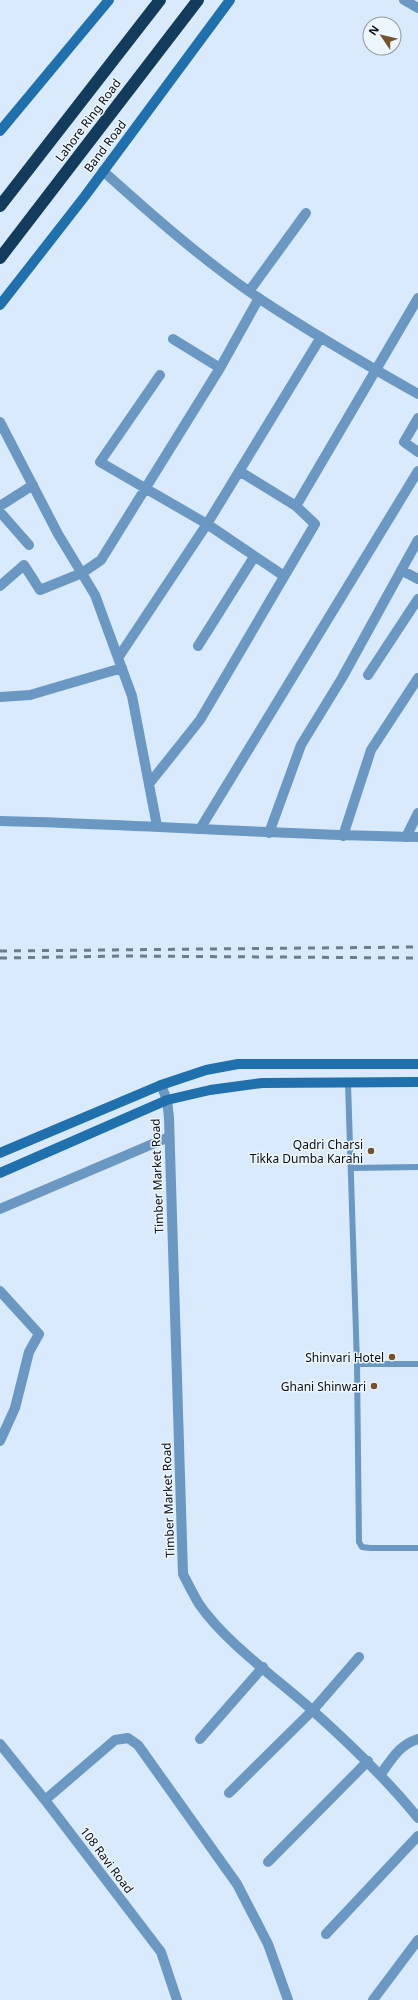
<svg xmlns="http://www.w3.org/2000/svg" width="418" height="2000" font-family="'Noto Sans',sans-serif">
<rect width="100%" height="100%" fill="#d8eafb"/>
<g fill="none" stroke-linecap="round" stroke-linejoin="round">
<path stroke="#6a98c2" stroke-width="6" d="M348,1083L357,1364L359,1542L362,1547L370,1548H418
M352,1168L418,1167
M357,1364H418"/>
<path stroke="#6a98c2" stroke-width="10" d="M404,0L418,8
M103,171C153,216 204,261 260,299C311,333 365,364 418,394
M250,290L306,213
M173,339L220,368
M160,375L100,462L207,524L284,576
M418,418L404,442L418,452
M0,422L58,534L95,595L132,696L157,826
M239,471L296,506
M0,506L33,485
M0,512L29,545
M401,570L418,579
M0,586L24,565L40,590L82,573L101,560L220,368L259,298
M198,646L254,557
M118,658L207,524L321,337
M368,675L418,599
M0,697L30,695L122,668
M149,784L200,720L315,524L296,506L418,298
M200,829L418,471
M269,833L301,745L342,678L418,540
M343,836L371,750L418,678
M406,837L418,813
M0,1209L169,1137
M0,1291L39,1334L29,1352L15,1408L0,1441
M200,1739L263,1667
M0,1744L45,1800L161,1952L177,2000
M381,1774C391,1760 400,1744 418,1739
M229,1793L313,1710L359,1657
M45,1800L115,1740L128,1738L138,1745L237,1884L268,1944L288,2000
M268,1862L368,1761
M326,1934L418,1836
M373,2000L418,1940"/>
<path stroke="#6a98c2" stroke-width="10" d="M0,821C139,824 278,835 418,837
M161,1085L167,1100L169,1118L183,1574C188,1584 193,1594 199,1604C225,1642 276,1678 312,1710C350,1744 386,1778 418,1818"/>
<path stroke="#2070ad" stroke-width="10" d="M0,131L109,0
M0,305L85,196L230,0
M0,1153L161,1085L206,1070L238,1064H418
M0,1173L167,1100L210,1090L262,1083L418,1082"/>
<path stroke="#133b5b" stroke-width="12" d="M0,206L160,0
M0,258L198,0"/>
<path stroke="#6f7b86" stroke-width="3" stroke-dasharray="7 7" stroke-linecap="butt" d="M0,951L418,947
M0,958L125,956L418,958"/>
</g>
<g fill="#75522b" stroke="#eef6fd" stroke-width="1.5">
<circle cx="371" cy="1151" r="4"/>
<circle cx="392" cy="1357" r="4"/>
<circle cx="374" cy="1386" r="4"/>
</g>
<g text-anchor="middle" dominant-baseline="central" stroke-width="3" stroke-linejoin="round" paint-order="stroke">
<g font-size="12" fill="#080d13" stroke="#eef6fd">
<text transform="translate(88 120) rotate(-53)">Lahore Ring Road</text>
<text transform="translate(105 146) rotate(-53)">Band Road</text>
<text transform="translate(157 1176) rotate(-92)">Timber Market Road</text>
<text transform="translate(168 1500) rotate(-92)">Timber Market Road</text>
<text transform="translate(107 1860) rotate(53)">108 Ravi Road</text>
</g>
<g font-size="12" fill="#080d13" stroke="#eef6fd" text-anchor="end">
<text x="363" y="1144">Qadri Charsi<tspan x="363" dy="14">Tikka Dumba Karahi</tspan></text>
<text x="384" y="1357">Shinvari Hotel</text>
<text x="366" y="1386">Ghani Shinwari</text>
</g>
</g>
<g transform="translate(382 36) rotate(305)"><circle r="19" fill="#eef6fd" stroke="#92999f"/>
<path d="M0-3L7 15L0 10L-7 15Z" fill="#75522b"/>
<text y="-6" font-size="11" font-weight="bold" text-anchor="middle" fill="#080d13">N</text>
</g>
</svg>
